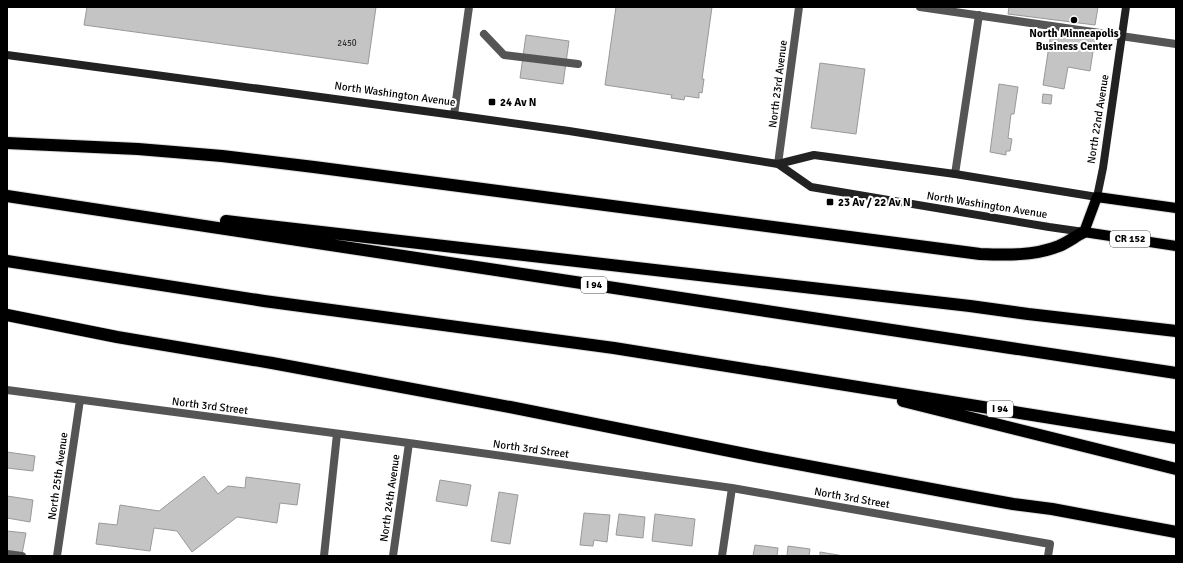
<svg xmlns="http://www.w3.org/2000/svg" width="1183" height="563" font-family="Signika,sans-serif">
<rect width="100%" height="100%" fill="#fff"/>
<path fill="#c4c4c4" stroke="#999" d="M87,7H376L368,64L84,25Z
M616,7H712L702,79H704L702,93L699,92V98L685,96L684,100L671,98L672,95L605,85Z
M1009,7H1098L1095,25L1008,14Z
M1051,33L1095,39L1090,71L1068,67L1064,89L1043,85Z
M526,35L569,41L563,84L520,78Z
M820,63L865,69L856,134L811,128Z
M999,84L1018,87L1014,114H1011L1008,138L1012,139L1010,151H1006V155L990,152Z
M1043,94L1052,95L1051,104L1042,103Z
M7,452L35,456L33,471L7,468Z
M204,476L218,494L228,486L245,488L246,477L300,484L297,505L280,503L277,523L237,517L192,552L177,531L154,528L150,551L96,544L99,523L117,525L120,505L159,511Z
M440,480L471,485L467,506L436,501Z
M499,492L518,495L510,544L491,541Z
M7,496L33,500L30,522L7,518Z
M584,513L610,515L607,542L594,540L593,546L580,545Z
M619,514L645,517L643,538L616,535Z
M655,514L695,519L692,546L652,541Z
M7,531L26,533L22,554L7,552Z
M755,545L778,548L777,556H753Z
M788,546L810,549L809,556H787Z
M820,552L844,556H820Z"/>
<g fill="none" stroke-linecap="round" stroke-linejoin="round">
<g stroke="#dbdbdb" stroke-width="12">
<path id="primary" d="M1176,208L1097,197L1084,232L1176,246"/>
</g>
<g stroke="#dbdbdb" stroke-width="14">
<path id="highway" d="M7,143L138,149L222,156L314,167L980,254C1006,255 1034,256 1059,246C1068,242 1076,236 1084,232
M7,196L1176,373
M226,221L970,306L1028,314L1176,331
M7,261L264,301L614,348L1176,438
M7,315L117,337L272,363L510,407L760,457L958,494L1013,504L1052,509L1176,532
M903,401L1176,469"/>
</g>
<path stroke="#555" stroke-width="8" d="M920,7L1176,44
M484,34L504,55L578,64
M955,174L979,15
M7,554L22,556
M324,556L337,434"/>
<path stroke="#555" stroke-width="8" d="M454,115L469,7
M778,164L799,7
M7,390L409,443L732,488L1050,544L1048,556
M57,556L80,400
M393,556L409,443
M722,556L732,488"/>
<path stroke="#222" stroke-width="8" d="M7,55L454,115L569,131L778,164L814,155L955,174L1097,197L1103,168L1126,7
M778,164L811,187L1049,227L1084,232"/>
<use href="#primary" stroke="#000" stroke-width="10"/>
<use href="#highway" stroke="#000" stroke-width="12"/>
</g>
<g fill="#000" stroke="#fff" stroke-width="1.5">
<circle cx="1074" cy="20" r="4"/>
<rect x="488" y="98" width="8" height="8" rx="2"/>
<rect x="826" y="198" width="8" height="8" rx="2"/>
</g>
<g text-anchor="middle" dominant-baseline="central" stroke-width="4" stroke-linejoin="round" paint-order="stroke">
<g font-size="9" fill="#313131">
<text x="347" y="43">2450</text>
</g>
<g fill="#fff" stroke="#4c4c4c" stroke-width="1">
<rect x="1110" y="231" width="40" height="16" rx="3"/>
<rect x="581" y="277" width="26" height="16" rx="3"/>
<rect x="987" y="401" width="26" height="16" rx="3"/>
</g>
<g font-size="10" font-weight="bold" fill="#000">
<text x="1130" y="239">CR 152</text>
<text x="594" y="285">I 94</text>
<text x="1000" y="409">I 94</text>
</g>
<g font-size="11" font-weight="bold" fill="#000" stroke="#fff" text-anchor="start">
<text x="1074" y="33" text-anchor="middle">North Minneapolis<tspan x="1074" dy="13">Business Center</tspan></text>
<text x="500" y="102">24 Av N</text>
<text x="838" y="202">23 Av / 22 Av N</text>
</g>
<g font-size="11" fill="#000" stroke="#fff">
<text transform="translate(778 84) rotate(-83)">North 23rd Avenue</text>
<text transform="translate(395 94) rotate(8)">North Washington Avenue</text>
<text transform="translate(1098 119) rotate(-81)">North 22nd Avenue</text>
<text transform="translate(987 205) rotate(9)">North Washington Avenue</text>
<text transform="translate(210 406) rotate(7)">North 3rd Street</text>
<text transform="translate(531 449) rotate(8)">North 3rd Street</text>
<text transform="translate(58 476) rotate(-82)">North 25th Avenue</text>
<text transform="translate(390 498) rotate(-82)">North 24th Avenue</text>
<text transform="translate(852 498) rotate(10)">North 3rd Street</text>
</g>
</g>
<rect width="1183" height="563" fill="none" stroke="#000000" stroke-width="16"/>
</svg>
